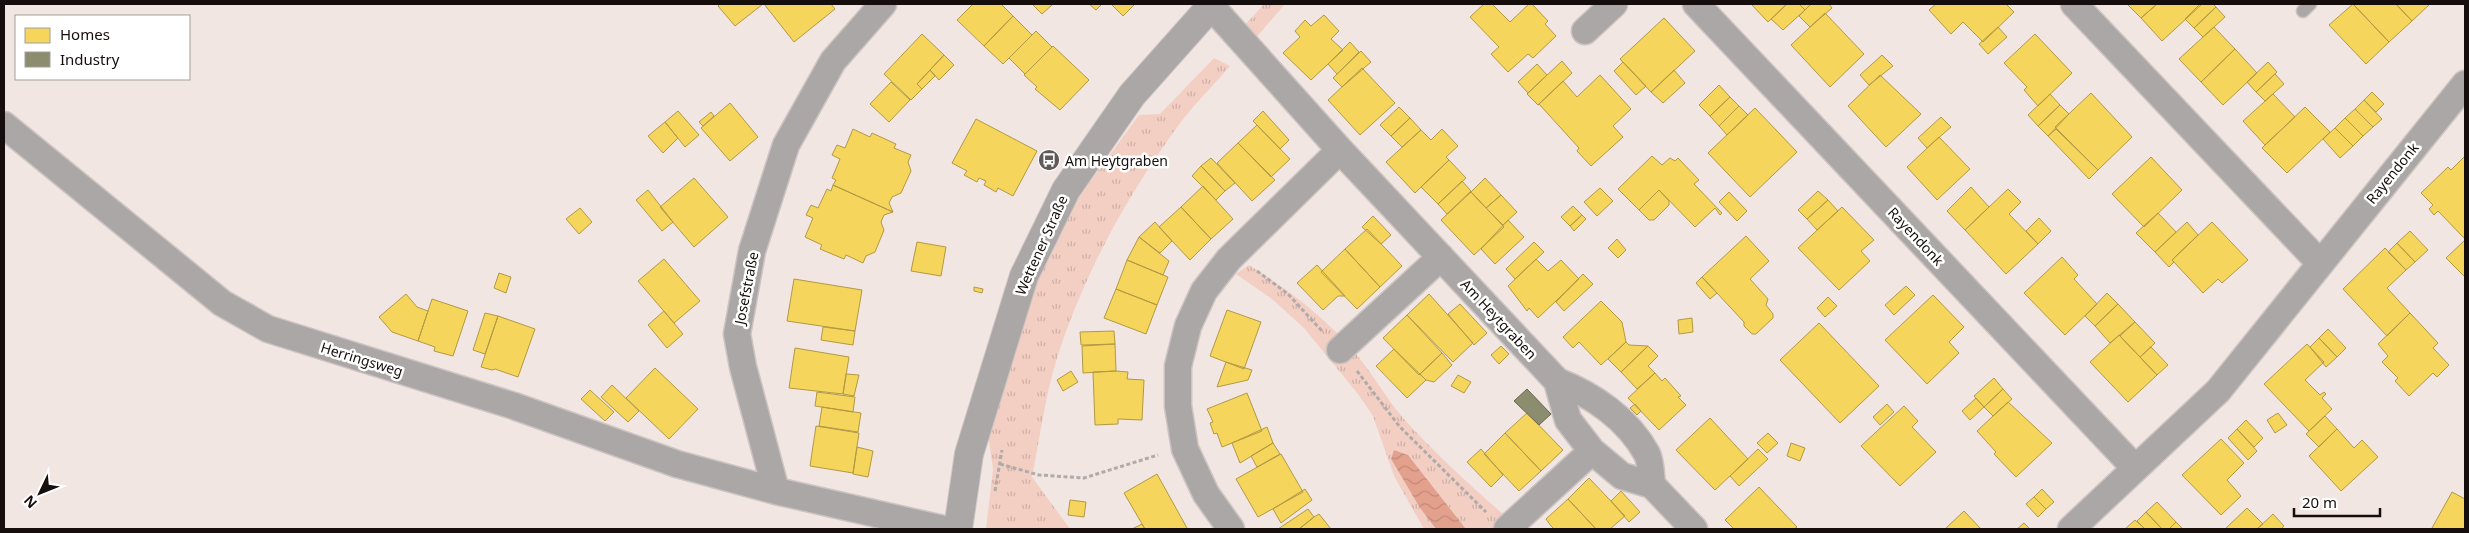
<svg xmlns="http://www.w3.org/2000/svg" width="2469" height="533" font-family="'Noto Sans',sans-serif">
<defs>
<pattern id="grass-tufts" width="24" height="20" patternUnits="userSpaceOnUse" patternTransform="scale(1.25)"><rect width="24" height="20" fill="#f3cec3"/><path d="M3 7l-1-3M5 7V3M7 7l1-3M15 17l-1-3M17 17v-4M19 17l1-3" fill="none" stroke="#cfb0a6"/></pattern>
<pattern id="water-waves" width="16" height="10" patternUnits="userSpaceOnUse" patternTransform="scale(1.25)"><rect width="16" height="10" fill="#e3a18d"/><path d="M0 5q4-4 8 0t8 0" fill="none" stroke="#c28978"/></pattern>
</defs>
<rect width="100%" height="100%" fill="#f1e6e2"/>
<path fill="url(#grass-tufts)" d="M1264,4H1285L1254,40L1246,24Z
M1214,58L1230,66C1213,86 1193,105 1178,126C1126,197 1084,274 1057,358C1045,396 1040,438 1032,477L1070,529H986L993,469L987,427L1034,288L1079,197L1139,115L1160,114Z
M1249,265C1287,289 1322,315 1352,349C1371,371 1385,397 1404,419C1440,459 1480,494 1520,529H1466L1408,455L1394,450L1391,459L1420,508L1436,529H1424L1394,476L1373,416L1358,394L1304,328L1272,299L1236,274Z"/>
<path fill="url(#water-waves)" d="M1394,450L1408,455L1466,529H1436L1420,508L1391,459Z"/>
<path fill="#f6d55c" stroke="#b29944" d="M720,4H763L735,26L718,6Z
M764,4H831L835,9L794,42Z
M973,4H1001L1013,16L984,46L957,20Z
M1032,4H1053L1042,14Z
M1089,4H1102L1096,10Z
M1111,4H1135L1123,16Z
M1484,4H1492L1510,22L1529,4H1532L1548,21L1545,24L1556,36L1533,58L1528,54L1508,72L1491,54L1499,47L1470,17Z
M1751,4H1787L1768,22Z
M1787,4H1799L1805,10L1783,30L1771,19Z
M1799,4H1811L1805,10Z
M1811,4H1829L1832,8L1810,27L1799,16Z
M1936,4H2006L2014,12L1983,42L1963,22L1951,34L1929,10Z
M2127,4H2157L2141,18Z
M2157,4H2200L2201,5L2162,41L2141,18Z
M2200,4H2213L2216,7L2194,28L2185,19Z
M2353,4L2389,42L2366,64L2329,25Z
M2353,4H2396L2412,21L2389,42Z
M2396,4H2430L2412,21Z
M2216,7L2225,17L2203,37L2194,28Z
M1825,13L1864,54L1830,87L1791,45Z
M1324,15L1339,31L1331,39L1343,50L1311,80L1283,53L1300,37L1295,31L1305,20L1311,26Z
M1013,16L1032,35L1003,64L984,46Z
M1664,18L1695,51L1651,92L1620,59Z
M1998,27L2007,37L1988,54L1979,44Z
M2214,27L2235,49L2201,82L2179,59Z
M1036,31L1052,47L1025,74L1009,58Z
M922,34L944,55L917,84L922,89L911,100L884,74Z
M2035,34L2072,73L2038,106L2024,90L2027,87L2004,63Z
M1350,42L1359,52L1337,74L1328,64Z
M1053,46L1089,80L1060,110L1035,89L1037,87L1024,75Z
M2235,49L2257,73L2223,105L2201,82Z
M1361,51L1371,62L1342,87L1333,78Z
M944,55L954,65L939,80L930,70Z
M1882,55L1893,66L1869,85L1860,75Z
M1562,61L1572,73L1538,105L1527,94Z
M1623,62L1646,86L1636,95L1614,71Z
M2268,62L2277,72L2256,92L2247,82Z
M1537,64L1547,75L1528,93L1518,82Z
M1362,68L1395,103L1360,135L1328,100Z
M930,70L935,76L922,89L917,84Z
M1674,70L1685,83L1663,103L1651,92Z
M2275,74L2284,84L2265,101L2256,92Z
M1600,75L1631,109L1613,126L1623,137L1591,166L1577,151L1579,148L1539,104L1563,81L1577,97Z
M1880,75L1921,114L1886,147L1848,106Z
M891,82L910,100L889,122L870,104Z
M1719,85L1730,97L1710,116L1699,105Z
M2372,92L2384,104L2376,112L2364,100Z
M2091,93L2132,137L2098,170L2055,127Z
M2050,94L2060,105L2038,126L2028,115Z
M2273,94L2295,117L2265,145L2243,121Z
M1730,97L1739,106L1719,126L1710,116Z
M2364,100L2382,119L2373,127L2355,109Z
M730,103L758,137L730,161L701,128Z
M2060,105L2069,114L2048,136L2038,126Z
M1739,106L1748,115L1727,135L1719,126Z
M1399,107L1410,118L1391,136L1380,125Z
M2305,107L2330,132L2287,173L2262,148Z
M1755,108L1797,152L1750,197L1708,153Z
M2355,109L2373,127L2363,136L2345,118Z
M678,111L699,135L685,147L665,122Z
M1263,111L1289,140L1280,149L1253,121Z
M711,112L714,116L703,126L699,122Z
M1941,117L1951,127L1927,148L1918,138Z
M1410,118L1421,130L1402,147L1391,136Z
M2345,118L2363,136L2353,146L2335,128Z
M976,119L1037,151L1013,196L998,188L996,192L984,185L986,181L979,178L977,182L964,175L967,171L952,163Z
M665,122L678,138L663,153L648,136Z
M1257,125L1290,159L1271,177L1238,143Z
M2335,128L2353,146L2340,158L2323,139Z
M853,129L870,137L872,133L896,144L894,148L911,155L908,162L911,171L901,193L892,197L889,203L893,212L833,185L836,180L832,178L840,159L832,155L837,145L845,148Z
M1442,129L1458,146L1446,157L1449,160L1415,193L1386,162L1421,130L1431,140Z
M2056,129L2098,170L2089,179L2048,136Z
M1939,137L1970,169L1937,200L1907,167Z
M1238,143L1275,180L1252,201L1217,163Z
M1652,156L1662,165L1670,158L1675,161L1678,158L1699,180L1694,184L1722,213L1720,215L1715,208L1695,227L1659,190L1639,210L1618,189Z
M2465,156V239L2438,211L2434,215L2429,209L2433,205L2421,193L2448,167L2451,170Z
M2151,157L2182,190L2144,227L2112,194Z
M1211,158L1235,183L1225,191L1201,166Z
M1449,160L1466,178L1438,204L1421,187Z
M1201,166L1225,191L1216,200L1192,176Z
M694,178L728,217L694,247L660,207Z
M1485,178L1501,195L1486,208L1471,192Z
M1462,181L1471,191L1447,214L1438,204Z
M833,185L893,212L884,215L881,222L884,230L875,252L866,256L863,263L846,255L844,259L820,249L822,245L805,237L813,218L806,215L811,205L818,208L827,189L831,191Z
M1203,186L1233,219L1211,239L1181,207Z
M1971,187L1989,207L1965,230L1947,211Z
M1600,188L1613,201L1597,216L1584,202Z
M2008,189L2021,202L2009,214L2038,244L2006,274L1965,230Z
M648,190L673,222L662,231L636,200Z
M1659,190L1669,201V205L1654,220H1649L1639,210Z
M1818,191L1828,200L1807,219L1798,210Z
M1471,192L1504,227L1474,255L1441,220Z
M1729,192L1747,211L1737,221L1719,202Z
M1501,195L1517,212L1503,225L1486,208Z
M1828,200L1838,211L1817,230L1807,219Z
M1573,206L1582,215L1570,226L1561,217Z
M1181,207L1211,239L1190,260L1159,227Z
M1842,207L1874,240L1861,251L1870,261L1839,290L1798,248Z
M580,208L592,222L579,234L566,219Z
M2158,213L2176,232L2155,252L2136,233Z
M1582,215L1586,219L1574,231L1570,226Z
M1373,216L1391,235L1381,244L1362,227Z
M2039,218L2051,231L2038,244L2026,231Z
M1508,220L1524,237L1495,264L1481,249Z
M1155,222L1172,241L1160,253L1139,237Z
M2187,222L2198,235L2172,260L2174,262L2169,267L2155,252Z
M2212,222L2248,260L2222,283L2218,279L2203,293L2172,260Z
M1367,229L1402,266L1380,287L1345,249Z
M2410,231L2428,250L2415,262L2397,243Z
M1746,236L1769,261L1750,279L1768,299L1766,305L1773,314V318L1756,334H1752L1744,326V322L1702,277Z
M1139,237L1169,261L1163,275L1127,260Z
M1617,239L1626,250L1618,258L1608,248Z
M2465,240V277L2446,258Z
M917,242L946,247L941,276L911,271Z
M1534,242L1544,252L1515,279L1506,269Z
M2397,243L2415,262L2406,270L2388,252Z
M2385,248L2406,270L2387,288L2410,313L2387,336L2343,289Z
M1345,249L1380,287L1357,309L1321,272Z
M2062,257L2078,275L2074,279L2097,304L2065,335L2024,293Z
M664,259L700,301L674,323L638,281Z
M1536,259L1548,271L1561,260L1579,279L1538,318L1529,308L1527,311L1508,286Z
M1127,260L1168,277L1157,305L1116,289Z
M1317,265L1345,296H1338L1323,310L1297,283Z
M499,273L511,277L506,293L494,288Z
M1583,274L1593,284L1564,311L1556,302Z
M1702,277L1717,293L1710,299L1696,283Z
M794,279L862,290L855,331L787,321Z
M1906,286L1915,295L1894,315L1885,305Z
M974,287L983,289L982,293L974,291Z
M1116,289L1157,305L1146,334L1104,318Z
M2107,293L2118,304L2095,326L2085,316Z
M406,294L417,307L428,311L418,341L392,332L379,317Z
M1429,294L1473,343L1453,362L1407,315Z
M1933,295L1964,327L1949,342L1959,353L1927,384L1885,340Z
M1828,297L1837,306L1825,317L1817,308Z
M432,299L468,311L453,356L434,351L435,347L418,341Z
M1601,301L1622,322L1626,342L1601,365L1579,342L1573,348L1563,337Z
M1460,304L1487,333L1474,345L1448,314Z
M2118,304L2135,322L2110,343L2095,326Z
M1227,310L1261,322L1244,369L1210,356Z
M664,311L683,334L667,348L648,325Z
M485,313L498,316L485,354L473,350Z
M2410,313L2438,343L2433,348L2449,365L2437,377L2433,373L2409,396L2395,381L2398,378L2382,362L2388,356L2378,344Z
M1407,315L1442,353L1419,375L1383,338Z
M498,316L535,329L518,377L495,369L492,370L481,367Z
M1692,318L1693,332L1679,334L1678,320Z
M2135,322L2155,343L2140,357L2120,336Z
M1819,323L1879,386L1840,423L1780,360Z
M823,327L855,331L853,345L821,340Z
M2328,329L2346,348L2337,357L2319,338Z
M1114,331L1115,344L1081,345L1080,332Z
M2119,335L2157,375L2128,402L2090,362Z
M2319,338L2337,357L2326,367L2310,347Z
M1626,342L1629,345L1648,346L1621,372L1608,359Z
M1115,344L1116,371L1083,373L1082,346Z
M2307,344L2324,362L2305,380L2320,395L2324,392L2326,394L2322,398L2332,409L2309,431L2264,384Z
M1501,346L1509,354L1499,364L1491,355Z
M1648,346L1658,356L1648,366L1655,373L1637,389L1621,372Z
M2151,347L2168,365L2157,375L2140,357Z
M795,348L849,357L843,394L789,388Z
M1394,349L1426,380L1407,398L1376,366Z
M1442,353L1452,365L1434,382L1426,380L1420,374Z
M1226,362L1252,370L1248,380L1217,387Z
M655,368L698,409L669,439L626,398Z
M1071,371L1078,382L1063,391L1057,380Z
M1116,371L1128,372L1127,379L1144,380L1142,420L1118,419V424L1095,425L1093,372Z
M1655,373L1662,381L1665,378L1681,396L1678,397L1686,405L1659,430L1628,398Z
M846,374L859,375L854,396L843,394Z
M1458,375L1471,382L1464,393L1451,386Z
M1994,378L2003,389L1984,407L1974,396Z
M612,385L639,411L628,422L601,397Z
M2003,389L2012,399L1993,416L1984,407Z
M590,390L614,412L605,421L581,399Z
M817,392L855,397L853,412L815,406Z
M1247,393L1262,431L1222,447L1217,433L1214,434L1210,423L1213,422L1207,409Z
M1976,398L1984,407L1970,420L1962,411Z
M2008,402L2052,443L2016,477L1994,454L1996,452L1977,431Z
M1635,404L1641,411L1637,415L1630,408Z
M1887,404L1894,412L1880,425L1873,417Z
M1904,406L1918,421L1912,427L1936,452L1900,486L1861,446Z
M822,407L861,413L858,432L819,426Z
M1527,413L1563,450L1541,471L1505,433Z
M2278,413L2287,425L2275,433L2267,420Z
M2325,416L2337,429L2319,447L2306,434Z
M1710,418L1748,459L1715,490L1676,450Z
M2246,420L2263,438L2254,447L2237,429Z
M816,426L859,433L853,473L810,466Z
M1267,427L1273,443L1240,463L1232,443Z
M2237,429L2257,451L2248,460L2228,438Z
M2337,429L2354,448L2362,440L2378,457L2341,491L2309,456Z
M1505,433L1541,471L1519,491L1484,454Z
M1768,433L1778,443L1767,453L1757,443Z
M2221,439L2244,463L2227,480L2241,496L2221,515L2182,475Z
M1273,443L1280,454L1257,467L1251,456Z
M1791,443L1805,448L1800,461L1787,456Z
M857,447L873,451L868,477L853,474Z
M1481,449L1503,475L1491,487L1467,462Z
M1758,449L1768,459L1739,486L1730,476Z
M1281,454L1303,492L1258,517L1236,479Z
M1157,474L1187,528L1185,529H1145L1124,493Z
M1589,478L1625,516L1610,529H1596L1568,499Z
M1759,487L1797,527L1794,529H1734L1725,520Z
M1305,489L1312,500L1281,523L1273,509Z
M2042,489L2054,502L2046,509L2034,497Z
M1621,491L1640,512L1629,522L1611,501Z
M2452,492L2465,499V529H2435L2432,528Z
M2034,497L2046,509L2038,517L2026,504Z
M1568,499L1596,529H1554L1551,526L1546,519Z
M1070,500L1086,502L1084,517L1068,515Z
M2157,502L2176,522L2169,529H2162L2146,512Z
M2247,508L2263,524L2257,529H2225Z
M1308,509L1314,517L1299,529H1278Z
M1964,511L1981,529H1945Z
M2146,512L2162,529H2145L2137,521Z
M1319,514L1331,529H1299L1314,517Z
M2273,514L2284,526L2281,529H2257Z
M2135,520L2145,529H2125Z
M2176,522L2183,529H2169Z
M2024,523L2030,529H2017Z
M1142,524L1145,529H1132Z"/>
<path fill="#8c8c6e" stroke="#686651" d="M1527,389L1551,414L1539,425L1514,401Z"/>
<g fill="none" stroke-linecap="round" stroke-linejoin="round">
<g stroke="#ccc4c1" stroke-width="15">
<path id="service" d="M2303,11L2310,4"/>
</g>
<g stroke="#ccc4c1" stroke-width="29">
<path id="minor" d="M1696,4L2135,468
M2074,4L2319,262
M1211,6L1340,150L1229,259L1204,291L1188,326L1178,366V406L1185,449L1206,494L1231,529
M1585,31L1614,4
M4,125L222,303L268,329L514,406L677,464L776,491L943,529
M1340,150L1557,381C1593,395 1628,419 1647,454C1651,462 1651,476 1652,485
M1340,350L1441,257
M1557,381L1568,420L1592,451L1622,476L1652,485L1694,529
M776,491L743,367L737,334L752,251L786,145L833,61L883,4
M1507,529L1592,451
M2071,529L2218,391L2465,84"/>
</g>
<g stroke="#ccc4c1" stroke-width="30">
<path id="tertiary" d="M958,529L969,454L1024,276L1066,190L1132,95L1213,4"/>
</g>
<path stroke="#b0aaa9" stroke-width="3" stroke-dasharray="4 2.5" stroke-linecap="butt" d="M1257,271L1288,294L1322,331
M1357,371L1400,427L1486,512
M1000,464L1039,475L1084,478L1158,455
M995,491L1002,450"/>
<use href="#service" stroke="#aba7a6" stroke-width="12"/>
<use href="#minor" stroke="#aba7a6" stroke-width="26"/>
<use href="#tertiary" stroke="#aba7a6" stroke-width="28"/>
</g>
<defs>
<g id="bus-disc" transform="scale(1.125)"><circle r="9.5" fill="#625a57" stroke="#fff"/><path d="M-5-6H5V4H4V6H2V4H-2V6H-4V4H-5ZM-3.5-4V0h7V-4ZM-3.5 1.2v1.5H-2V1.2ZM2 1.2v1.5H3.5V1.2Z" fill="#fff"/></g>
</defs>
<g fill-rule="evenodd">
<use href="#bus-disc" x="1049" y="160"/>
</g>
<g text-anchor="middle" dominant-baseline="central" stroke-width="5" stroke-linejoin="round" paint-order="stroke">
<g font-size="14" fill="#150e0c" stroke="#fff" text-anchor="start">
<text x="1065" y="160">Am Heytgraben</text>
</g>
<g font-size="14" fill="#150e0c" stroke="#fff">
<text transform="translate(2392 173) rotate(-51)">Rayendonk</text>
<text transform="translate(1916 236) rotate(47)">Rayendonk</text>
<text transform="translate(1041 245) rotate(-66)">Wettener Straße</text>
<text transform="translate(746 288) rotate(-79)">Josefstraße</text>
<text transform="translate(1499 319) rotate(47)">Am Heytgraben</text>
<text transform="translate(362 359) rotate(17)">Herringsweg</text>
</g>
</g>
<rect width="2469" height="533" fill="none" stroke="#150e0c" stroke-width="10"/>
<rect x="15" y="15" width="175" height="65" fill="#ffffff" stroke="#a19f9e"/>
<rect x="25" y="28" width="25" height="15" fill="#f6d55c" stroke="#a19f9e"/>
<text x="60" y="40" font-size="15" fill="#150e0c">Homes</text>
<rect x="25" y="52" width="25" height="15" fill="#8c8c6e" stroke="#a19f9e"/>
<text x="60" y="65" font-size="15" fill="#150e0c">Industry</text>
<g transform="translate(40 493) rotate(227)" stroke="#ffffff" stroke-width="4" paint-order="stroke">
<path d="M0-4L9 19L0 12L-9 19Z" fill="#150e0c"/>
<text y="-8" font-size="14" font-weight="bold" text-anchor="middle" fill="#150e0c">N</text>
</g>
<path d="M2294 508v8h86v-8" fill="none" stroke="#150e0c" stroke-width="2.5"/>
<text x="2302" y="508" font-size="15" fill="#150e0c" stroke="#ffffff" stroke-width="4" paint-order="stroke">20 m</text>
</svg>
